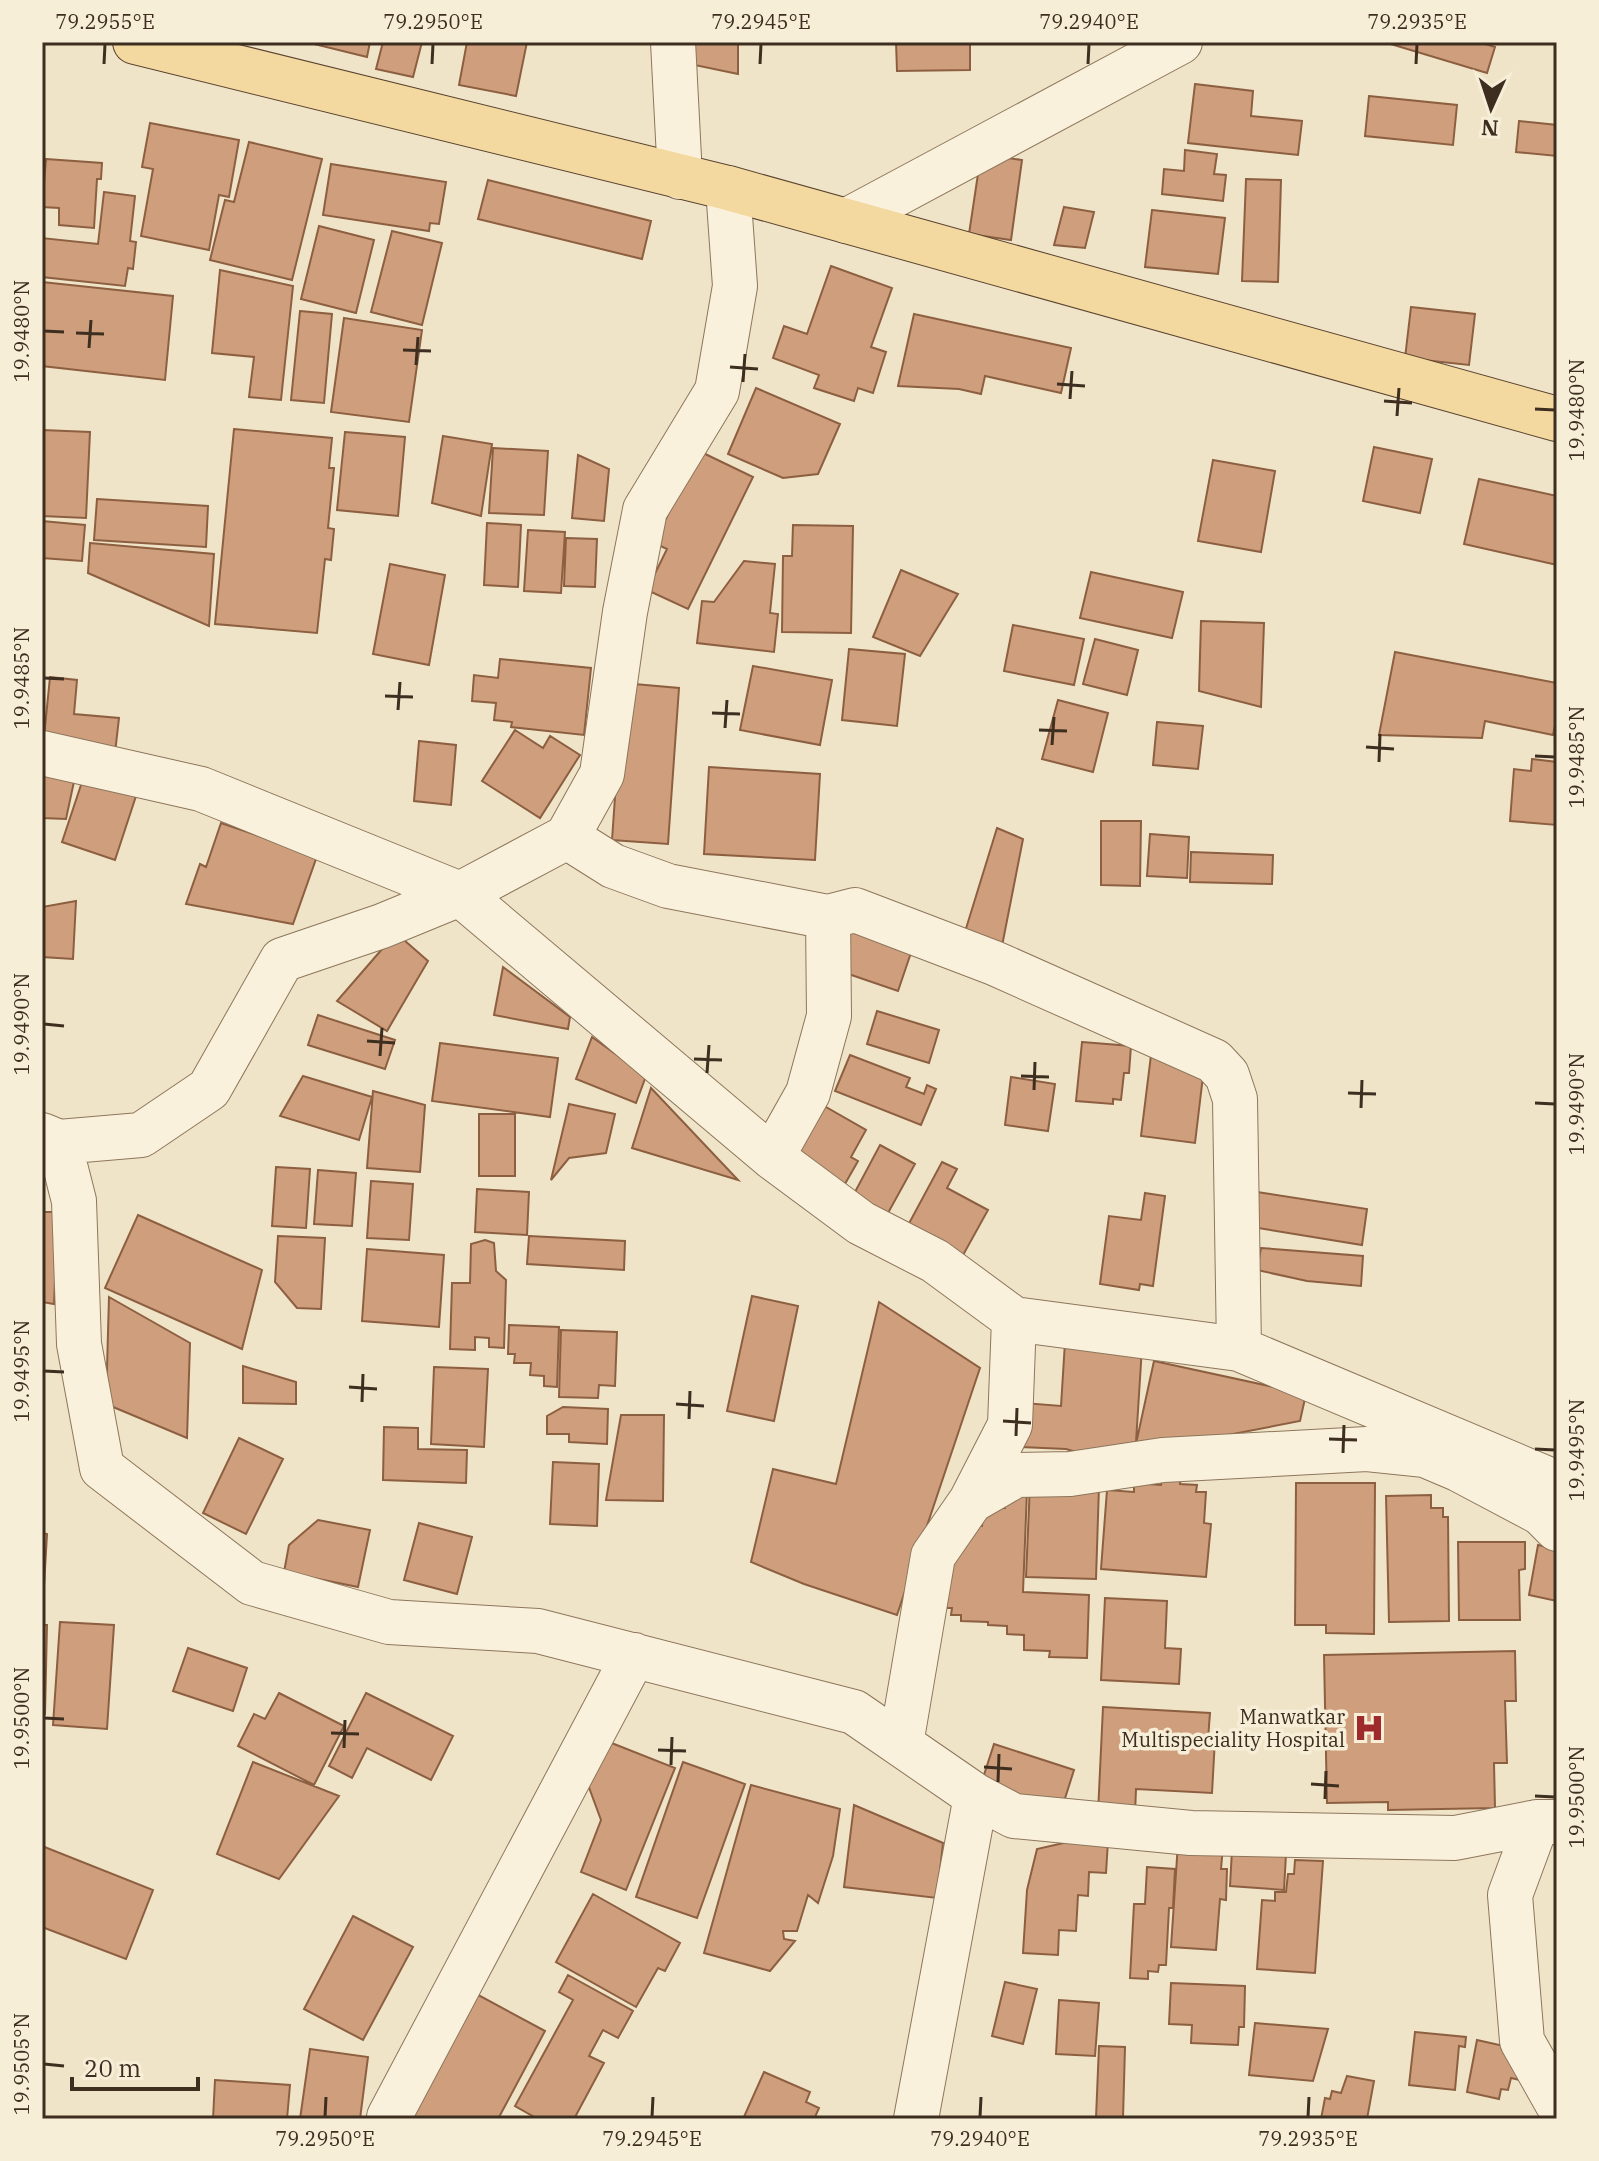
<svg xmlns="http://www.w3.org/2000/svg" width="1599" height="2161" font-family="'IBM Plex Serif',serif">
<rect width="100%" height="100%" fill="#f0e4c8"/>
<path fill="#cf9f7d" stroke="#8d5f41" stroke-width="2" d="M314,42H370L367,57L314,44Z
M383,42H422L413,77L376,69Z
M467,42H527L516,96L459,85Z
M685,42H738V74L685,63Z
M896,42H970V70L897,71Z
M1384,42H1479L1495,47L1487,73Z
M1195,84L1253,91L1251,116L1302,121L1298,155L1188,143Z
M1369,96L1457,105L1453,145L1365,136Z
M1519,121L1557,125V156L1516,152Z
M150,123L239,140L229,197L219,195L209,250L141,236L153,169L142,167Z
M249,142L322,159L292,280L210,260L225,200L234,202Z
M1185,150L1217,154L1214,174L1226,175L1223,201L1162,194L1164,169L1184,171Z
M981,154L1022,160L1011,240L969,234Z
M46,159L102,163L101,179H97L94,228L59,225V208L42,207Z
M331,164L446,182L439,224L430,223L429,231L323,215Z
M1246,179L1281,180L1278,282L1242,281Z
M488,180L651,221L642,259L478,219Z
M104,192L135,196L130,241L136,242L133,269L128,268L125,286L42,277V238L98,244Z
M1064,207L1094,212L1085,248L1054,245Z
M1152,210L1225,218L1218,274L1145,267Z
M319,226L374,240L356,313L301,299Z
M392,231L442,243L422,325L371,312Z
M831,266L892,288L871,347L886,352L873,393L858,388L854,401L814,388L819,375L773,358L784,326L807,334Z
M220,270L293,286L281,400L249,397L254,357L212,353Z
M42,282L173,296L165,380L42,366Z
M1411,307L1475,314L1469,365L1405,358Z
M300,311L332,314L324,403L291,400Z
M914,314L1071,348L1061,393L985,376L981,394L959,389L898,386Z
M344,318L422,330L409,422L331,412Z
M756,388L840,424L818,474L783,478L728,454Z
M234,429L332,438L329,468H334L328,528L334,529L331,560L325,559L317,633L215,624Z
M42,430L90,432L86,518L42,516Z
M345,432L405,437L398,516L337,510Z
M443,436L492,444L481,516L432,503Z
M1374,447L1432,459L1420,513L1363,501Z
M493,448L548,451L544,515L489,513Z
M699,451L753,477L688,609L647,590L667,549L654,543Z
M578,455L609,469L604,521L572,518Z
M1213,460L1275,471L1261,552L1198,541Z
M1479,479L1557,496V565L1464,544Z
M97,499L208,506L206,547L94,540Z
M42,521L85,525L82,561L42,558Z
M487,523L521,525L518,587L484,585Z
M793,525L853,526L851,633L782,632L783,556H792Z
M528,530L565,532L561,593L524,591Z
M566,538L597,539L595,587L564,586Z
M90,543L214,554L209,626L88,573Z
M744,561L775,564L770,613L778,614L774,652L697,643L702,601L714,602Z
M390,564L445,575L429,665L373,654Z
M901,570L958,594L920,656L873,637Z
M1091,572L1183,592L1172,638L1080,618Z
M1201,621L1264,623L1261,707L1199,691Z
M1013,625L1084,639L1074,685L1004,671Z
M1095,639L1138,650L1127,695L1083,684Z
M849,649L905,654L897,726L842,720Z
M1395,652L1557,683V716L1553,735L1485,721L1482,738L1379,735Z
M500,659L591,668L584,735L511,727L512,722L494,720L496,703L472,701L474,675L498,678Z
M753,666L832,680L820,745L740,730Z
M50,677L77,680L74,714L119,718L115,753L43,747Z
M623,683L679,688L668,844L612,840Z
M1058,700L1108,713L1093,772L1042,759Z
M1157,722L1203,726L1198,769L1153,765Z
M515,730L543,748L550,736L580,755L540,818L482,781Z
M419,741L456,745L451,805L414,801Z
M1532,759L1557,762V825L1510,821L1514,769L1531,771Z
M709,767L820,774L815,860L704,854Z
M85,773L138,790L115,860L62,842Z
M42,775L75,777L66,819L42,818Z
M1101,821H1141L1140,886L1101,885Z
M221,823L317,856L293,924L186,904L200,864L206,867Z
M997,828L1023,839L1002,946L964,935Z
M1150,834L1189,837L1187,878L1147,876Z
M1191,852L1273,855L1272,884L1190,882Z
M76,901L73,959L42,957V907Z
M849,922L914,944L898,991L834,969Z
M396,933L428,961L387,1031L337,1001Z
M503,967L570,1017L568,1029L494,1015Z
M877,1011L939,1030L929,1063L867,1044Z
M318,1015L395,1040L385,1069L308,1045Z
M592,1037L646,1076L636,1103L576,1079Z
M1082,1042L1131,1046L1129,1073H1124L1121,1100L1113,1099V1104L1076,1101Z
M440,1043L558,1058L550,1117L432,1101Z
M1152,1047L1203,1076L1195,1143L1141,1136Z
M850,1055L910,1078L906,1087L924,1094L927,1085L936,1089L921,1125L835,1091Z
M303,1076L372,1097L359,1140L280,1116Z
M1011,1077L1055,1084L1048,1131L1005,1125Z
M651,1088L738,1180L632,1148Z
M373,1091L425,1105L420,1172L367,1168Z
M812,1099L866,1130L851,1157L858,1161L845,1184L784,1149Z
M569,1104L615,1114L606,1153L569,1158L551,1180Z
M479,1114H515V1176H479Z
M880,1145L915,1164L882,1224L848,1205Z
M942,1162L957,1169L947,1188L988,1210L962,1257L907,1227Z
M276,1167L310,1169L306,1228L272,1226Z
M318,1170L356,1173L352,1226L314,1224Z
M371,1181L413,1184L409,1240L367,1238Z
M477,1189L529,1192L527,1235L475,1232Z
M1257,1192L1367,1209L1362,1245L1252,1227Z
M1145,1193L1165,1196L1153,1286L1140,1284L1139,1290L1100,1284L1109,1216L1141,1220Z
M42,1212H58L54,1304L42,1302Z
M138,1215L262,1270L242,1349L105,1288Z
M278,1236L325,1238L321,1309L297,1308L275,1282Z
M529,1236L625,1241L624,1270L527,1264Z
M485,1240L494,1243L496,1271L506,1280L504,1348L489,1347V1338L475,1337V1350L450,1349L452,1283H470L471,1244Z
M1261,1248L1363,1256L1361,1286L1307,1281L1257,1270Z
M367,1249L444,1255L439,1327L362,1321Z
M752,1296L798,1306L774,1421L727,1411Z
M109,1297L190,1343L187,1438L106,1404Z
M879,1302L980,1368L897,1615L804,1584L751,1562L773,1469L836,1484Z
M509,1325L559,1327L557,1387L544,1386V1376L530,1375L531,1363H514L515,1354H508Z
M561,1330L617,1332L615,1386L599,1385L598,1398L559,1397Z
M1065,1342L1142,1347L1136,1442L1080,1453L1066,1449L1021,1447L1024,1403L1061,1406Z
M1154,1361L1306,1394L1300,1421L1134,1453Z
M243,1366L296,1382V1404L243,1403Z
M434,1367L488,1369L484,1447L431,1444Z
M563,1407L608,1409L607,1444L569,1442V1434H547V1416Z
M621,1415H664L663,1501L606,1500Z
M384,1427L418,1428V1449L467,1450L466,1483L383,1480Z
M239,1438L283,1459L246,1534L203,1513Z
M553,1462L599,1464L597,1526L550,1524Z
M1163,1476L1181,1477L1180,1484L1197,1485L1196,1492H1206L1204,1523L1211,1524L1206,1577L1101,1569L1107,1490L1134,1492V1483L1161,1485Z
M1296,1483H1375L1374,1634L1326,1633V1625H1295Z
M1030,1484L1099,1486L1096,1579L1026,1577Z
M1005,1490L1027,1491L1023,1592L1089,1595L1087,1658L1049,1657L1050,1651L1024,1650V1635L1007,1634V1626L988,1625V1622L961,1621V1615H951L952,1608H945L954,1539L967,1526H982L983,1513L994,1508H1005Z
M1431,1495V1508H1443V1517H1448L1449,1621L1389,1622L1386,1496Z
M318,1520L370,1530L358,1587L284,1572L289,1545Z
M419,1523L472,1537L457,1594L404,1580Z
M42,1533L47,1534L42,1621Z
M1458,1542H1525V1569L1519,1570L1520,1620H1459Z
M1538,1545L1557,1549V1601L1529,1595Z
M1105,1598L1167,1601L1165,1648L1181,1649L1179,1684L1101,1680Z
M60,1622L114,1625L107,1729L53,1725Z
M42,1625H47L45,1714H42Z
M188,1648L247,1668L233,1711L173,1691Z
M1515,1651L1516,1701H1505L1507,1763H1494L1495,1808L1388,1810V1802L1327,1803L1324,1655Z
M279,1693L344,1726L314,1785L238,1746L254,1714L265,1719Z
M366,1693L453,1736L431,1780L367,1748L352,1778L329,1766Z
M1103,1707L1210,1713L1208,1739H1215L1212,1793L1136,1789L1135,1814L1098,1813Z
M604,1740L675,1768L626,1890L581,1872L601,1820L587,1782Z
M994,1744L1074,1770L1061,1811L981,1784Z
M253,1762L339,1796L279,1879L217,1854Z
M683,1762L745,1784L697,1918L636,1897Z
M751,1785L840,1809L833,1856L818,1903L808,1895L797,1931H783L784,1939L795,1941L770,1971L704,1953Z
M854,1805L943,1843L937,1898L844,1887Z
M1081,1839L1108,1841L1106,1873L1089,1872L1088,1896L1078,1895L1076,1931L1059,1930L1058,1955L1023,1953L1027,1890L1037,1849Z
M1178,1843L1223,1846L1221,1869H1227L1226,1900L1220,1899L1216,1950L1171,1947Z
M42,1846L153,1890L126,1959L42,1927Z
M1232,1850L1286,1854L1284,1890L1230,1886Z
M1295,1860L1323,1861L1315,1973L1257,1969L1262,1900L1275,1901V1892H1286L1288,1874H1294Z
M1147,1867L1175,1869L1173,1908H1169L1166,1965H1159L1158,1972L1148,1971V1979L1130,1978L1134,1904H1145Z
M593,1894L680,1943L665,1971L658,1968L636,2007L556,1962Z
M353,1916L413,1947L363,2040L304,2009Z
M568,1975L633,2011L618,2038L603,2030L589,2056L604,2063L574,2119H538L515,2106L573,2000L559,1992Z
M1005,1982L1037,1989L1023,2044L992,2036Z
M1171,1983L1245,1986L1244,2027H1239L1238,2045L1191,2043L1192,2025L1169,2024Z
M469,1990L545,2031L498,2119H412Z
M1059,2000L1099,2003L1095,2056L1056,2054Z
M1255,2023L1328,2029L1313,2081L1249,2075Z
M1415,2032L1466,2037L1465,2047L1459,2046L1455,2090L1409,2085Z
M1477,2040L1522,2050L1524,2081L1511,2078L1508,2090L1501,2089L1499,2099L1467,2092Z
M1099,2046L1125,2047L1123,2118H1096Z
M310,2049L368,2057L360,2119H300Z
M764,2072L810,2092L806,2102L819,2108L815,2117L820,2119H743Z
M1347,2076L1374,2081L1367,2119H1321L1325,2098L1330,2099L1332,2091L1341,2093Z
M215,2080L290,2085L287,2119H213Z"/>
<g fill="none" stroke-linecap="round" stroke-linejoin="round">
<g stroke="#8d765c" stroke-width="46">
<path id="minor" d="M673,42L680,177
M846,221L1180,42
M42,753L201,789L460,894L772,1157L861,1223L935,1261L1014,1319L1239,1349L1557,1483
M567,837L613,866L668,886L828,917L855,910L994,963L1214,1061L1227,1075L1235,1099L1239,1349
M42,1135L59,1142L74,1201L79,1344L102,1468L252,1583L389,1622L538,1631L854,1712L976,1796L1014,1816L1191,1833L1455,1838L1537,1822H1557
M59,1142L141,1135L209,1089L282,960L382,926L460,894L567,837L602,774L625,612L645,510L717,391L735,286L728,188
M772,1157L808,1093L829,1016L828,917
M971,1501L1010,1425L1014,1319
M901,1744L933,1556L971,1501L1016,1475L1070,1474L1163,1460L1367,1449L1425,1455L1458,1469L1541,1513L1557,1529
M1537,1822L1510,1895L1522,2041L1557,2103
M389,2117L634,1655
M916,2119L976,1796"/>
</g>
<g stroke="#5b4430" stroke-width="46">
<path id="major" d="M135,42L728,188L1557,419"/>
</g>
<use href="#minor" stroke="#faf1dc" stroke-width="44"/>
<use href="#major" stroke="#f3d9a0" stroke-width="44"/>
</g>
<path fill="none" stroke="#3d2e20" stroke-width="3" d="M104,64L105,44M432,64L433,44M760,64L761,44M1088,64L1089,44M1416,64L1417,44M44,331L64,332M76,333L104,334M89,348L91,320M403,350L431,351M416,365L418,337M730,367L758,369M743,382L745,354M1057,384L1085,386M1070,399L1072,371M1384,401L1412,403M1535,409L1555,410M1397,416L1399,388M44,678L64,679M385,696L413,697M398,710L400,682M712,713L740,714M725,728L727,700M1039,730L1067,731M1052,745L1054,717M1366,747L1394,749M1535,756L1555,757M1379,762L1380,734M44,1024L64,1026M367,1041L395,1043M380,1056L382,1028M694,1059L722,1060M707,1073L709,1045M1021,1076L1049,1077M1034,1090L1035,1062M1348,1093L1376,1094M1535,1103L1555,1104M1361,1108L1362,1080M44,1371L64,1372M349,1387L377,1389M362,1402L363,1374M676,1404L704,1406M689,1419L690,1391M1003,1421L1031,1423M1016,1436L1017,1408M1329,1439L1357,1440M1535,1449L1555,1450M1343,1453L1344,1425M44,1718L64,1719M331,1733L359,1734M344,1748L345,1720M658,1750L686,1751M671,1765L672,1737M984,1767L1012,1769M998,1782L999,1754M1311,1784L1339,1786M1535,1796L1555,1797M1325,1799L1326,1771M44,2064L64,2066M325,2117L326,2097M652,2117L653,2097M980,2117L981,2097M1308,2117L1309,2097"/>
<defs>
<g id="hospital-bare" transform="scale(2.4)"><path d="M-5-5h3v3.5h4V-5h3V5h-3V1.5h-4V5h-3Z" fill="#9e2a2b" stroke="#f7eed8" stroke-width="2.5" paint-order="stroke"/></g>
</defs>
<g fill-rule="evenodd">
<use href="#hospital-bare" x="1369" y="1728"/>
</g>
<g text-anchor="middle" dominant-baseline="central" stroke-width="7" stroke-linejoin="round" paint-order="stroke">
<g font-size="20" fill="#3d2e20" stroke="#f7eed8" text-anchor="end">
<text x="1345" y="1716">Manwatkar<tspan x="1345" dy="23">Multispeciality Hospital</tspan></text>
</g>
</g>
<rect width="1599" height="2161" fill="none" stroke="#f7eed8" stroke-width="88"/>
<g transform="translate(1491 108) rotate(183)" stroke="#f7eed8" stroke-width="6" paint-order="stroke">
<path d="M0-6L14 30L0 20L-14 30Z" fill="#3d2e20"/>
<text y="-12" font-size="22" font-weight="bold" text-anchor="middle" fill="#3d2e20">N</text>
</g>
<path d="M72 2077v12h126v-12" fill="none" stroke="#3d2e20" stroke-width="4"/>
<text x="84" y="2077" font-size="24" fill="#3d2e20" stroke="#f7eed8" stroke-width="6" paint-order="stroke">20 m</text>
<rect x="44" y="44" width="1511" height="2073" fill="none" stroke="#3d2e20" stroke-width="3"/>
<g font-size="20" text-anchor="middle" fill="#3d2e20">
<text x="105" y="29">79.2955°E</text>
<text x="433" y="29">79.2950°E</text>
<text x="761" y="29">79.2945°E</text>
<text x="1089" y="29">79.2940°E</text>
<text x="1417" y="29">79.2935°E</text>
<text transform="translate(22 331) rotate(-90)" y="7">19.9480°N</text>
<text transform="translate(1577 410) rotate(-90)" y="7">19.9480°N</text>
<text transform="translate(22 678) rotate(-90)" y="7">19.9485°N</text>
<text transform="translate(1577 757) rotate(-90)" y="7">19.9485°N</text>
<text transform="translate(22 1024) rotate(-90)" y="7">19.9490°N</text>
<text transform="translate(1577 1104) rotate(-90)" y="7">19.9490°N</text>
<text transform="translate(22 1371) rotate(-90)" y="7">19.9495°N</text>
<text transform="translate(1577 1450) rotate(-90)" y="7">19.9495°N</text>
<text transform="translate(22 1718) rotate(-90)" y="7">19.9500°N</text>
<text transform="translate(1577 1797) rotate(-90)" y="7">19.9500°N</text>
<text transform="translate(22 2064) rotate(-90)" y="7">19.9505°N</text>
<text x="325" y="2146">79.2950°E</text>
<text x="652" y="2146">79.2945°E</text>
<text x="980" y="2146">79.2940°E</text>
<text x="1308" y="2146">79.2935°E</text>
</g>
</svg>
